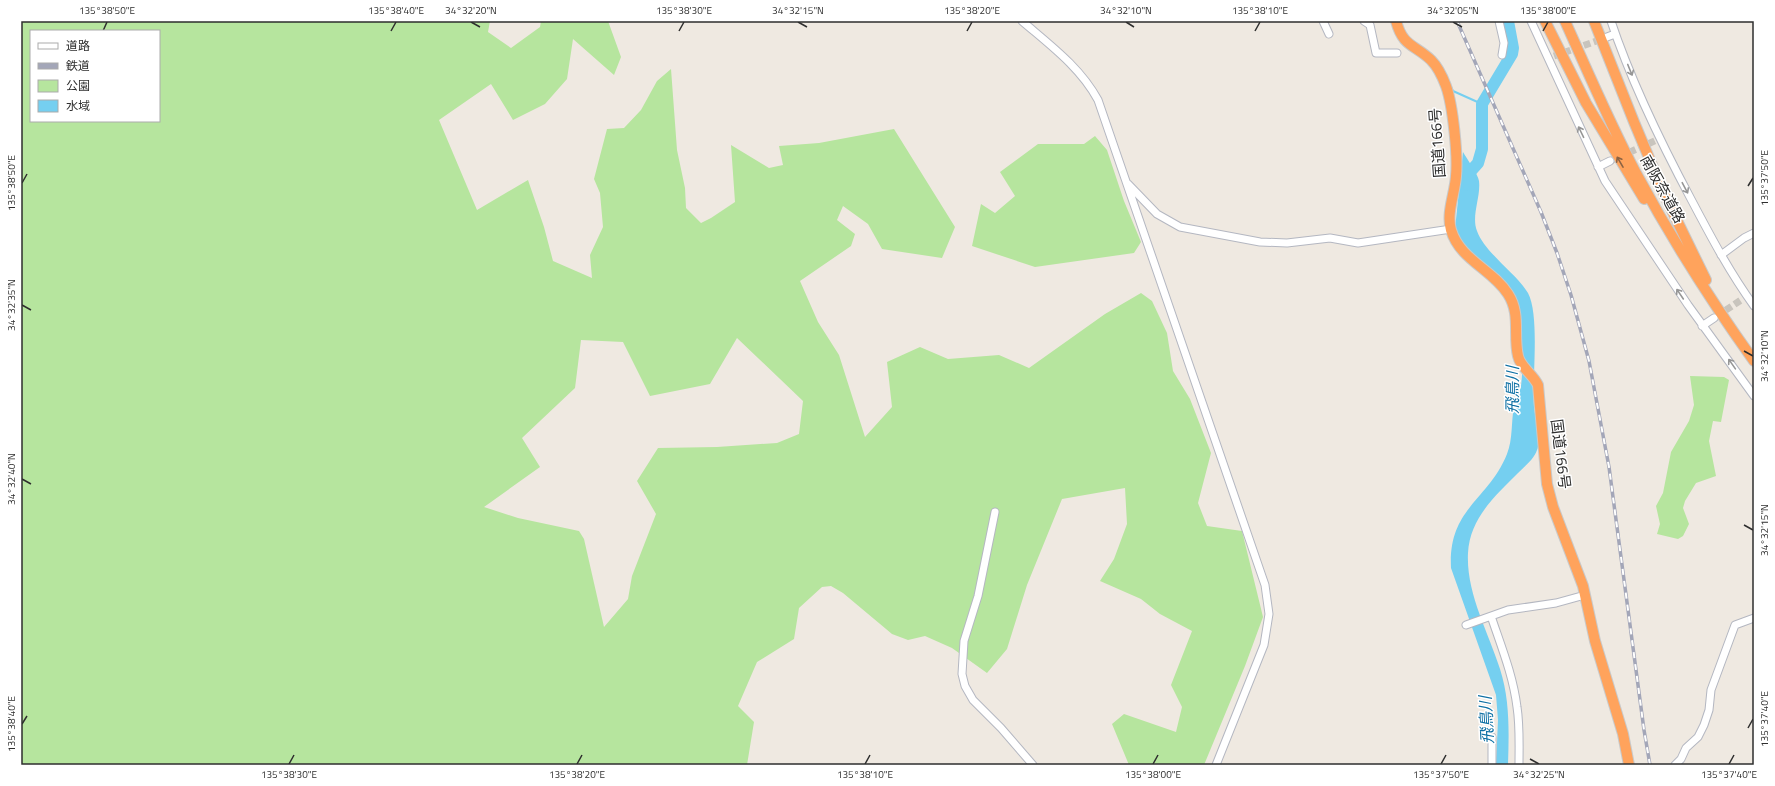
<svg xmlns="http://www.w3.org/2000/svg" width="1775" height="786" font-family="'Titillium Web','Noto Sans JP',sans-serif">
<rect width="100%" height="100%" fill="#efe9e1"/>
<path fill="#b6e59e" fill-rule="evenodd" d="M21,21H490L488,32L511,48L540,27L541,21H608L621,57L614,75L573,39L567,79L545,104L513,120L491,84L439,120L477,210L528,180L544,227L553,261L592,278L590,255L603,227L600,193L594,179L607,129L624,128L641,110L657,81L671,69L677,150L685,188L686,208L701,223L711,218L735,202L731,145L769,168L783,165L779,146L819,143L894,129L955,227L942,258L882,249L868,224L843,206L837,220L855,234L851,246L800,281L818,322L839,355L865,437L892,407L887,362L920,347L948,359L999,355L1029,368L1105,314L1141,293L1152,301L1167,333L1173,371L1190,399L1211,453L1198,503L1207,526L1242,531L1263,617L1245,666L1204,765H1129L1112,724L1124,714L1176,732L1182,707L1171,685L1192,631L1160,614L1141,599L1100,581L1114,559L1127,524L1125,488L1062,499L1027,585L1007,649L987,673L952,648L925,636L908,640L892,634L843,593L831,586L822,587L799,608L794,639L757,662L738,706L754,722L747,765H21ZM31,31H159V121H31ZM737,338L803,401L799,434L777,443L717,447L658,448L637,481L656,514L632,576L628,599L604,627L584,539L579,531L518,518L484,507L540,467L522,438L575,388L581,340L623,342L650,396L710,384Z
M1095,136L1107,150L1124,201L1141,242L1134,253L1035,267L972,246L981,204L995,213L1015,196L1000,172L1038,144H1084Z
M1690,376L1724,377L1729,380L1721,422L1713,421L1709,441L1716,476L1696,483L1685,501L1683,508L1689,524L1683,536L1678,539L1657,534L1660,524L1656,506L1663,493L1671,452L1689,421L1694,405Z"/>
<path fill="#75cff0" d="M1463,152C1467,159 1478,174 1479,181C1481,197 1471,216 1477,231C1485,253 1516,273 1528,293C1540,316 1532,378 1534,407C1535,416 1541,442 1537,450C1534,459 1525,466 1518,473C1495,496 1470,518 1468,553C1466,593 1488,631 1500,669C1510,700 1509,732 1508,765H1496L1498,720L1496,695L1451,568C1448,508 1488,501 1507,454C1513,439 1511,422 1514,406C1515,399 1520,393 1521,386C1524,364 1521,340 1521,319L1519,311C1499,288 1466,256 1455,229Z"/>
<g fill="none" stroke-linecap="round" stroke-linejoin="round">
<path stroke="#75cff0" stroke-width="2" d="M1450,85L1453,91L1482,104"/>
<path stroke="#75cff0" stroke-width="12" d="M1469,185L1470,172L1478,163L1482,149V104L1512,54L1513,48L1508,21"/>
<path stroke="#c8c4bd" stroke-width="7" stroke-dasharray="7 3.5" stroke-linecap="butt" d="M1554,56L1605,38
M1610,161L1659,139
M1717,316L1741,300"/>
<g stroke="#b4b7c1" stroke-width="9">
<path id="minor" d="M1022,21C1050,45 1080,67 1098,100L1265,585L1269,614L1264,645L1216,765
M1323,21L1329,34
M1364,21L1370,25L1376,53H1397
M1499,21L1504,43L1502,55
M1531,21L1605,181L1688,305L1754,396
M1611,21C1632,84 1661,143 1692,201C1711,237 1730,273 1754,306
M1607,37L1615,34
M1598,167L1610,161
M1128,184L1157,214L1180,227L1260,242L1287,243L1330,238L1358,243L1451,229
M1721,255L1744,238L1754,233
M1702,326L1714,318
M995,512L978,596L964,641L962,674L965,686L973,700L1001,728L1033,765
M1491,616C1501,646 1513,675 1517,707C1520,726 1519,746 1519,765
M1466,625L1508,610L1556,603L1585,595
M1492,765V737
M1675,765L1681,759L1686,748L1698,737L1704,725L1709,710L1711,690L1735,625L1754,618"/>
</g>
<g stroke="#c9c9c9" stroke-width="12">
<path id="highway" d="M1396,21C1403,47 1414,44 1431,60C1437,66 1443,78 1446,86C1453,106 1458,155 1456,176C1455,193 1446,213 1451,230C1460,260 1492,269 1508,294C1521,314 1513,335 1518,356C1520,367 1533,374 1538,385L1547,484L1553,507L1583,586L1595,641L1623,734L1629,765
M1545,21L1586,103L1644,199
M1565,21C1588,72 1610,124 1636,173C1671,238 1711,301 1754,361
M1594,21L1634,122L1665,196L1706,280"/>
</g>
<use href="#minor" stroke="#fff" stroke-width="7"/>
<use href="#highway" stroke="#ffa35c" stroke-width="10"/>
<g stroke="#a3a6b8" stroke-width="3.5">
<path id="rail" d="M1457,21L1541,212L1557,253L1571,295L1589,361L1609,467L1644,730L1650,765"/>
</g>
<use href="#rail" stroke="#fff" stroke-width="2" stroke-dasharray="6" stroke-linecap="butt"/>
</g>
<defs><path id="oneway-shaft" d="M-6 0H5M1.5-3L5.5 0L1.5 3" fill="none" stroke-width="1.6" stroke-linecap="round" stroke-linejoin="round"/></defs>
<g stroke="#969696">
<use href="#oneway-shaft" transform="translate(1630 70) rotate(68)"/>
<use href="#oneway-shaft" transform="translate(1581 132) rotate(-116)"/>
<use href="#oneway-shaft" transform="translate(1685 188) rotate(62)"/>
<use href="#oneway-shaft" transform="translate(1680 294) rotate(-124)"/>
<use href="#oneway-shaft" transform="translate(1732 364) rotate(-125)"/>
</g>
<use stroke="#8c6343" href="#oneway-shaft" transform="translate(1620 162) rotate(-120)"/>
<path fill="none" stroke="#2e2e2e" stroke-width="1.5" d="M471,22L480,27M798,22L807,27M1126,22L1134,27M1453,22L1462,27M103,31L107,22M391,31L396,22M679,31L684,22M967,31L972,22M1255,31L1260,22M1543,31L1548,22M22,183L27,174M1748,186L1753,178M22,305L31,310M1744,351L1753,356M22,479L31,484M1744,525L1753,530M22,724L27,716M1748,728L1753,719M1530,759L1539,764M289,764L294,755M577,764L582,755M865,764L870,755M1153,764L1158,755M1441,764L1446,755M1729,764L1734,755"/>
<g text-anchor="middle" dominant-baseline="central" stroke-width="3" stroke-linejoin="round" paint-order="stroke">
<g font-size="15" fill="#2e2e2e" stroke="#fff">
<text transform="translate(1437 143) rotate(-94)">国道166号</text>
<text transform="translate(1663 189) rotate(61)">南阪奈道路</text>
<text transform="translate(1561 454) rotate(83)">国道166号</text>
</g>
<g font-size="16" font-style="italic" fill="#0d6fa3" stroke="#fff">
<text transform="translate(1512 390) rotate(-90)">飛鳥川</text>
<text transform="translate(1486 720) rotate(-93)">飛鳥川</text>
</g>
</g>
<rect width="1775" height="786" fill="none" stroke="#ffffff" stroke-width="44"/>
<rect x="30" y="30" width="130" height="92" fill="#ffffff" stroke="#ababab"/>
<rect x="38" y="43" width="20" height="6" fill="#ffffff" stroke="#ababab"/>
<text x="66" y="50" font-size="12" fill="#2e2e2e">道路</text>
<rect x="38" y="63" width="20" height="6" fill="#a3a6b8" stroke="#ababab"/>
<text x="66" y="70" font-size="12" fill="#2e2e2e">鉄道</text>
<rect x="38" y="80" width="20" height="12" fill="#b6e59e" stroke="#ababab"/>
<text x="66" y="90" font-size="12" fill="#2e2e2e">公園</text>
<rect x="38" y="100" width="20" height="12" fill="#75cff0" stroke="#ababab"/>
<text x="66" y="110" font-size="12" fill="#2e2e2e">水域</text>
<rect x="22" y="22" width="1731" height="742" fill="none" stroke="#2e2e2e" stroke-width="1.5"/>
<g font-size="10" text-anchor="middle" fill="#2e2e2e">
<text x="107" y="14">135°38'50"E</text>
<text x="396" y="14">135°38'40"E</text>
<text x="471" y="14">34°32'20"N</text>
<text x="684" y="14">135°38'30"E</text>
<text x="798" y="14">34°32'15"N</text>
<text x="972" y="14">135°38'20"E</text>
<text x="1126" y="14">34°32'10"N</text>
<text x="1260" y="14">135°38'10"E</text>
<text x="1453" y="14">34°32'05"N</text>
<text x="1548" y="14">135°38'00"E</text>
<text transform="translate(1764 178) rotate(-90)" y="4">135°37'50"E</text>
<text transform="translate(11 183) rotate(-90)" y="4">135°38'50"E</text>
<text transform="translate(11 305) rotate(-90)" y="4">34°32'35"N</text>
<text transform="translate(1764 356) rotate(-90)" y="4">34°32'10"N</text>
<text transform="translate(11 479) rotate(-90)" y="4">34°32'40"N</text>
<text transform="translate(1764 530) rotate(-90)" y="4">34°32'15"N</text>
<text transform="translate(1764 719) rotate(-90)" y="4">135°37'40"E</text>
<text transform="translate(11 724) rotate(-90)" y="4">135°38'40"E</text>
<text x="289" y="778">135°38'30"E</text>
<text x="577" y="778">135°38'20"E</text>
<text x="865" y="778">135°38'10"E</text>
<text x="1153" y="778">135°38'00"E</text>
<text x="1441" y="778">135°37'50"E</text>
<text x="1539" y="778">34°32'25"N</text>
<text x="1729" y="778">135°37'40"E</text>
</g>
</svg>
